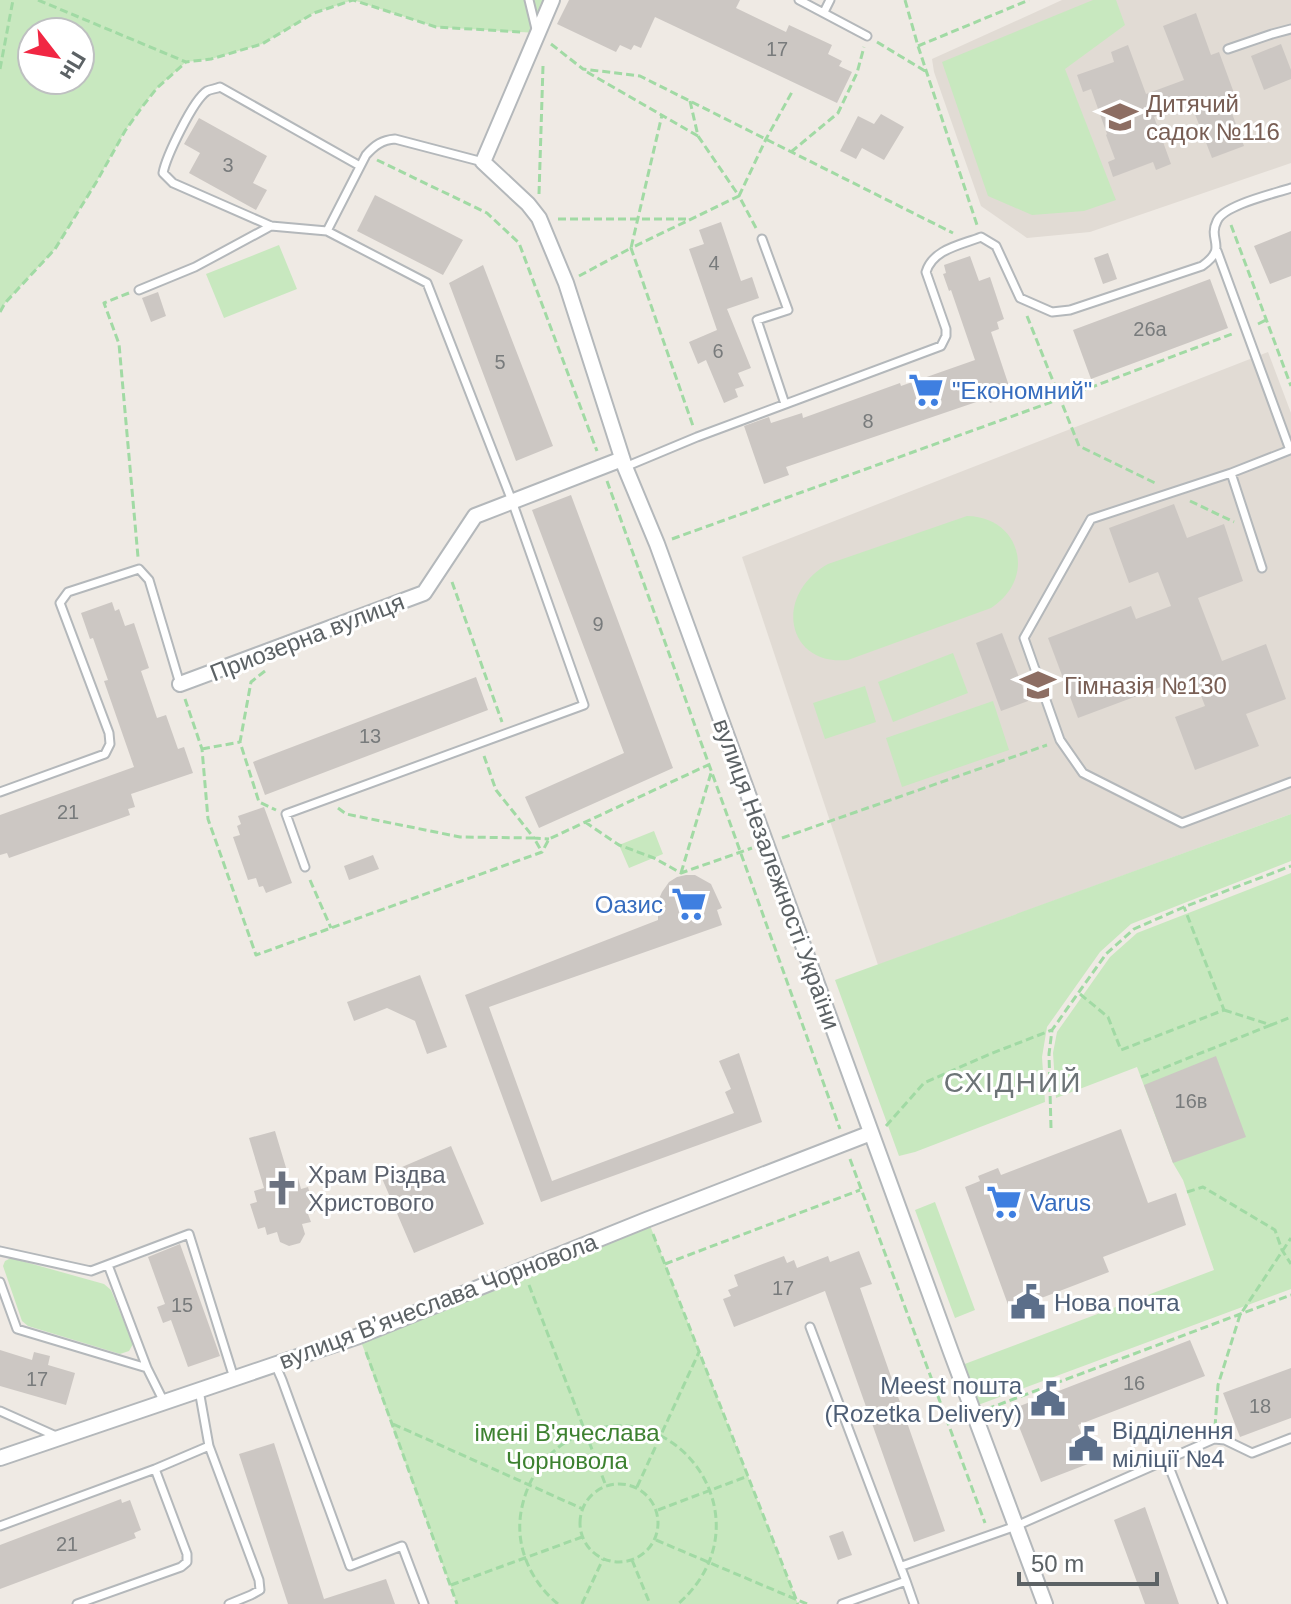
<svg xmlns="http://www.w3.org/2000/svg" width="1291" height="1604" font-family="Helvetica,sans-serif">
<rect width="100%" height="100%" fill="#efeae4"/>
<path fill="#e1dbd4" d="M1062,0H1291V163L1090,232L1027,238L981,206L934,72L932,59Z
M1268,352L1291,413V814L878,965L742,557Z"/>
<path fill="#c8e8bf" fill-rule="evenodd" d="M0,0H552L537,33L436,27L353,0L314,13L262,44L211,59L186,62L157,88L142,107L125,131L97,181L55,249L5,303L0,312ZM32,32H80V80H32Z
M1093,0H1116L1125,25L1065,69L1116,200L1084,211L1032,215L988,196L942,62Z
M279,245L297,289L224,318L206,274Z
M967,516C1021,517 1037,579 991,608L848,660C786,666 773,595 828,564Z
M953,653L968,693L893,722L878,682Z
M865,686L876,722L825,739L813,703Z
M993,701L1009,750L902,787L886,738Z
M1291,814V861L1131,924L1100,952L1047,1027L1042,1057L1045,1102L915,1152L899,1156L835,980Z
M654,831L663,854L629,868L619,845Z
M1291,873V1289L978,1405L962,1365L1214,1270L1183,1180L1173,1163L1137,1067L1056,1098L1053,1053L1057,1032L1110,957L1137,933Z
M935,1202L975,1310L955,1318L915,1210Z
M646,1220L651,1228L798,1604H457L359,1336Z
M11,1258L104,1284L111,1290L133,1344L129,1351L120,1354L28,1326L22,1321L3,1266L5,1261Z"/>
<path fill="#ccc7c3" d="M569,0H740L736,8L786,32L789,25L832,45L828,54L842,61L839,66L852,72L837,103L655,17L641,48L634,45L631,50L620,45L616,52L557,24Z
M1196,13L1211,55L1219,52L1238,104L1230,108L1244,146L1212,158L1191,104L1154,117L1171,164L1156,170L1153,162L1113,177L1108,162L1115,159L1106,135L1107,134L1091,89L1083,92L1077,75L1114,62L1111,52L1128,45L1146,94L1184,80L1163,26Z
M1281,44L1291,70V79L1264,90L1251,56Z
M881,114L904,127L884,160L862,148L856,159L840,151L858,116L874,124Z
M199,118L267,156L253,183L267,190L256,210L189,173L200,153L184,144Z
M375,195L463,240L443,275L357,231Z
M721,222L741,281L752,277L759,298L727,309L751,368L738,373L744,386L735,389L738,397L724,403L706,360L698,364L689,342L717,330L689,249L704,244L699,230Z
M1291,231V276L1270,284L1254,246Z
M1108,253L1117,279L1103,284L1094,258Z
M970,256L979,281L990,277L1004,319L997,322L999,329L991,332L1012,395L990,403L988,398L786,467L789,475L764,484L744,426L769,417L771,423L802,413L803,418L900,383L901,386L975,360L951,290L949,291L943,274L946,273L944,265Z
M483,265L553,446L516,461L449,283Z
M1210,279L1228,328L1091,379L1073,330Z
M158,292L166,316L151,322L142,298Z
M571,495L673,768L539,828L525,797L624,753L532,510Z
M1174,504L1187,538L1224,524L1243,581L1198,598L1222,661L1266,644L1286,699L1246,714L1259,746L1195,770L1175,717L1205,706L1193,675L1078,718L1048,638L1131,606L1136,619L1171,606L1158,572L1129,583L1109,528Z
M112,602L115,611L119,609L125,626L134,623L149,668L141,671L157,718L166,715L178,749L184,747L193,773L131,794L135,807L128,809L130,815L9,858L7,853L0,855V815L134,767L104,681L108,680L93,638L90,639L81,613Z
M1002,633L1028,701L1001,711L976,643Z
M476,677L488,710L265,795L253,762Z
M264,807L292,883L266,893L263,886L259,887L256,878L248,880L233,837L240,835L237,826L241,824L238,816Z
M373,855L379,869L349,880L344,866Z
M686,875H695L711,884L722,908L717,910L722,925L489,1007L552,1181L734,1113L725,1092L731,1089L719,1061L739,1053L762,1122L541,1202L465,995L658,920V901L662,892L669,882L677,877Z
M420,975L447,1047L427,1054L415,1021L387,1008L354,1021L347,1002Z
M1216,1056L1246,1137L1173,1163L1144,1085Z
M1121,1129L1148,1203L1176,1193L1186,1225L1103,1257L1109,1272L1010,1310L965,1187L980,1181L978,1176L998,1168L1001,1175Z
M275,1131L290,1181L298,1178L301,1189L308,1187L315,1212L308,1214L311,1222L302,1224L305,1234L300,1243L289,1246L280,1242L277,1232L267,1235L265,1227L258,1229L250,1204L257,1202L254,1191L264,1188L249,1138Z
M451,1146L484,1224L414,1253L381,1176Z
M180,1244L220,1356L188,1367L171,1320L163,1323L157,1307L165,1304L148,1257Z
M859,1251L872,1284L860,1288L945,1531L914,1542L825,1291L734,1327L723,1299L731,1296L728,1290L738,1286L734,1275L784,1256L787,1263L794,1260L797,1268L828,1256L830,1262Z
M1190,1340L1205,1376L1078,1425L1093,1462L1041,1482L1012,1409Z
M0,1350L32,1360L34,1352L50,1356L48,1365L75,1373L66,1405L0,1386Z
M1291,1368V1418L1240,1437L1223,1393Z
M274,1443L324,1599L386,1579L395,1604H288L239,1454Z
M121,1499L122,1503L130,1500L141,1530L134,1533L136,1538L0,1589V1545Z
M1145,1507L1179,1604H1145L1114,1520Z
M843,1531L852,1555L838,1560L829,1536Z"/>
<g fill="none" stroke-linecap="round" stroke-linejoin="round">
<g stroke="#b4b8bb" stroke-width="11">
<path id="lane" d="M529,0L536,29
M799,0L867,36
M824,12L830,0
M1228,49L1272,34L1291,29
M327,231L271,226L173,183L163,173C166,157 193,100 207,91C211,89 216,89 220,87L360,166
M762,239L788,310L757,320L785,404
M1217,251L1290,450L1231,473L1262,568
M139,290L195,267L271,226
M625,467L697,437L941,346L946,336V329L926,272C933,249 961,245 981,237L996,246L1020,298L1052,312L1070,310L1202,266C1229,247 1207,241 1217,221C1224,205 1273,194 1291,188
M1231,473L1091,519L1024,638L1060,740L1083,773L1182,823L1291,782
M0,792L105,754L110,744L109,733L60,603L68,592L139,569L149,580L180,684
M305,867L286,814L584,705L512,501L427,283L327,231L366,155C375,145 382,140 395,139L483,162
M0,1251L91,1271L189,1234L234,1378
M108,1265L147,1368L164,1402
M0,1282L17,1329L147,1368
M810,1327L906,1581L842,1604
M275,1364L282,1380L350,1566L402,1546L424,1604
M199,1390L209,1446L259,1580L260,1590L251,1595L229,1604
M0,1411L56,1436
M1166,1459L1223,1604
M0,1526L155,1469L209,1446
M902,1566L1016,1526L1214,1439L1225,1440L1252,1453L1291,1438
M906,1581L914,1604
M77,1604L181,1567L187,1562V1554L155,1469"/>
</g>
<g stroke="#b4b8bb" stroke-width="18">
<path id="street" d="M552,0L483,162L528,204L539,218L566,283L625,467L657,544L951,1352L1045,1604
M180,684L424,593L475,516L622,459
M0,1458L359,1336L646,1220L871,1133"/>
</g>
<path stroke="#a1daa4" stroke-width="3" stroke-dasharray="8 4" stroke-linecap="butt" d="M38,0L186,62L211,59L262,44L314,13L353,0L436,27L522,32
M905,0L918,46L977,225
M877,42L925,71
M551,44L583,69L640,76L953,233
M918,46L1029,0
M0,69L13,0
M587,72L698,136
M690,101L698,136L739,196L631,248L693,426
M791,152L838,113L857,73L864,47
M377,160L487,213L519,243L597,451
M539,194L543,66
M558,219H690
M1231,225L1291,386
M756,228L739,196L766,139L792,92
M579,276L631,248L662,115
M129,293L104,303L119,344L138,557
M0,312L5,303L55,249L97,181L125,131L142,107L157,88L186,62
M1027,316L1079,446L1155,483
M1258,324L1266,320
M607,481L840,1129
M1190,501L1234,522
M672,539L1060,399L1232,334
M452,582L502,722
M265,671L251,682L240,742L259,802L276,810
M185,699L202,749L208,819L256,955L542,852L549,839L708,765
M202,749L240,742
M484,756L496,790L534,838L549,839
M338,808L346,814L460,837L534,838L542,852
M585,822L619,845L654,858L681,873L752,848
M782,838L1047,745
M681,873L711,773
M310,880L331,928
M1080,994L1108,1017L1121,1050L1224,1010L1184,907
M1224,1010L1271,1025L1291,1017
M1141,1077L1271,1025
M886,1126L924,1083L990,1054L1052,1030
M1051,1128L1049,1054L1052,1030L1106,954L1134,929L1184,907L1291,866
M850,1159L985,1523
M1187,1192L1203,1187L1275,1230L1282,1250L1291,1264
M653,1234L798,1604
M665,1264L860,1190
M529,1285L606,1486
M366,1352L457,1604
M987,1409L1291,1295
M393,1424L583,1509
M1215,1427L1218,1385L1240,1315L1291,1238
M580 1523a39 39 0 1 1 78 0a39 39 0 1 1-78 0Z
M637,1487L699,1352
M658,1510L748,1476
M656,1540L807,1604
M632,1560L650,1604
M451,1585L582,1537
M558,1604C531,1582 515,1547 521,1512C526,1483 541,1458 566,1442C669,1378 775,1519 678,1604
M582,1604L603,1559"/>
<use href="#lane" stroke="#fff" stroke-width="7"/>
<use href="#street" stroke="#fff" stroke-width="14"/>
</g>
<defs>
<g id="school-bare" transform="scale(2.76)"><path d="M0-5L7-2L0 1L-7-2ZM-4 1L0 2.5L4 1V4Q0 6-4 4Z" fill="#8d6e63" stroke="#fff" stroke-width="2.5" paint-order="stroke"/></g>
<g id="supermarket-bare" transform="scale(2.76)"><path d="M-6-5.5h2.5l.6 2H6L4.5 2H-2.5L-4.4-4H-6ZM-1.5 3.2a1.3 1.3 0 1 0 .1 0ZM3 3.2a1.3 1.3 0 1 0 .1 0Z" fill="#3f7fe0" stroke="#fff" stroke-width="2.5" paint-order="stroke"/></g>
<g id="church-bare" transform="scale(2.76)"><path d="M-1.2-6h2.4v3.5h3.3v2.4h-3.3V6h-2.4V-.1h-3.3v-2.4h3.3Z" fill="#6b7280" stroke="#fff" stroke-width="2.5" paint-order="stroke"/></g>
<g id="civic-bare" transform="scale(2.76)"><path d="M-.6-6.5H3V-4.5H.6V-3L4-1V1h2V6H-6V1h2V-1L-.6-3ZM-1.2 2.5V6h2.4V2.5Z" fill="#5c6f8a" stroke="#fff" stroke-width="2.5" paint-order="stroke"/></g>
</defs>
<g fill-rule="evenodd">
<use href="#school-bare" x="1120" y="117"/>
<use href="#supermarket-bare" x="926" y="390"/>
<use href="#school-bare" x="1038" y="685"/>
<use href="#supermarket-bare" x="689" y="904"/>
<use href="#church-bare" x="282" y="1188"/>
<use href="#supermarket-bare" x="1004" y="1202"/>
<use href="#civic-bare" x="1028" y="1302"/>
<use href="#civic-bare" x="1048" y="1399"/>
<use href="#civic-bare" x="1086" y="1444"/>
</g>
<g text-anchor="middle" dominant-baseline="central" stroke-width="6" stroke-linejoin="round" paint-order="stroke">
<g font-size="20" fill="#787b7c">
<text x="777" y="49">17</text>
<text x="228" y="165">3</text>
<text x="714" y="263">4</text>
<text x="1150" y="329">26а</text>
<text x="718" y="351">6</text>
<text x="500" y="362">5</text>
<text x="868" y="421">8</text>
<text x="598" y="624">9</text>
<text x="370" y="736">13</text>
<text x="68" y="812">21</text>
<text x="1191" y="1101">16в</text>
<text x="783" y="1288">17</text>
<text x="182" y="1305">15</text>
<text x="37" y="1379">17</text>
<text x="1134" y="1383">16</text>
<text x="1260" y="1406">18</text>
<text x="67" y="1544">21</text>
</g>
<g font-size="24" fill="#785e54" stroke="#fff" text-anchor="start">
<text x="1146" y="103">Дитячий<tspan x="1146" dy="28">садок №116</tspan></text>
<text x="1064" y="685">Гімназія №130</text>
</g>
<g font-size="24" fill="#366cbe" stroke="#fff" text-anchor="start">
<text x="952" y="390">"Економний"</text>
<text x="663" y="904" text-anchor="end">Оазис</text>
<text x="1030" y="1202">Varus</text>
</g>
<g font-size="24" fill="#5c6265" stroke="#fff">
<text transform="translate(307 637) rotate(-21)">Приозерна вулиця</text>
<text transform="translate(777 874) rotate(70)">вулиця Незалежності України</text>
<text transform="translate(438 1301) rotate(-21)">вулиця Вʼячеслава Чорновола</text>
</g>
<g font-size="24" fill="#5b616d" stroke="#fff" text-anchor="start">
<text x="308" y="1174">Храм Різдва<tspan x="308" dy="28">Христового</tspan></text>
</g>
<g font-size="24" fill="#4e5e75" stroke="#fff" text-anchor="start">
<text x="1054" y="1302">Нова почта</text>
<text x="1022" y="1385" text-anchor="end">Meest пошта<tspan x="1022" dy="28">(Rozetka Delivery)</tspan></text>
<text x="1112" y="1430">Відділення<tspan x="1112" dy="28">міліції №4</tspan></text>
</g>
<g font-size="24" fill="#3d8130" stroke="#fff">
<text x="567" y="1432">імені В'ячеслава<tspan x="567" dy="28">Чорновола</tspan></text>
</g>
<g font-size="28" letter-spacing="2" fill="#6d7477" stroke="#fff">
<text x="1013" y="1082">СХІДНИЙ</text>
</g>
</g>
<g transform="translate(56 56) rotate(121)"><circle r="38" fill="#ffffff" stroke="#bec0c1" stroke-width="2"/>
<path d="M0-6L14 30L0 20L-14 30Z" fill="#f12743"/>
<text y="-12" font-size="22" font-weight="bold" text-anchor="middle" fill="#5c6265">Пн</text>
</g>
<path d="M1019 1572v12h138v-12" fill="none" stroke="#5c6265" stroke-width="4"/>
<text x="1031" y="1572" font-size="24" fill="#5c6265" stroke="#ffffff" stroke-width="6" paint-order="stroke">50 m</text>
</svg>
